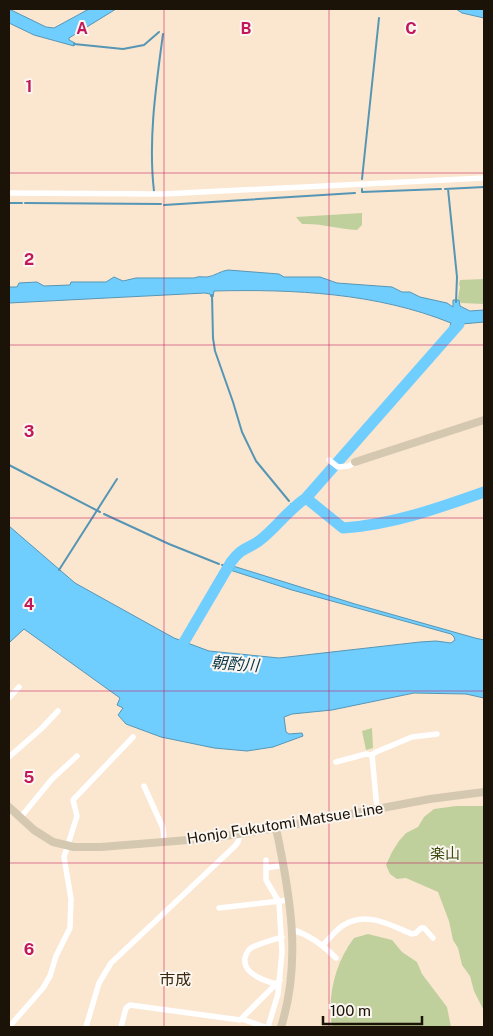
<svg xmlns="http://www.w3.org/2000/svg" width="493" height="1036" font-family="'Public Sans','Noto Sans JP',sans-serif">
<rect width="100%" height="100%" fill="#fbe6d0"/>
<path fill="#c0d09c" d="M362,213V225L357,230C338,229 321,223 302,224L296,217Z
M484,279V304L461,303L458,298L460,287L459,284L460,280Z
M372,728L373,748L366,750L362,731Z
M456,806H484V1011L474,991L470,976L462,965L458,948L453,940L449,921L438,892L406,878L397,879L390,874L386,865L392,852L399,841L406,833L418,827L424,817L434,809Z
M368,934L392,940L402,952L417,962L422,974L447,1007L451,1027H332C327,996 335,963 354,938Z"/>
<path fill="#70ceff" stroke="#5696b5" d="M9,9L46,27L54,28L89,9H116L69,38V40L75,43L74,46L34,35L9,23Z
M456,9H484V18L462,13Z
M228,270L279,274L284,277H320L337,283L392,287L402,292H410L420,297L447,303L453,307V300H459L460,306L470,311L484,310V322L462,324L453,336L448,333L451,323C377,293 294,289 214,291L213,297H211L210,294L205,293L9,303V287H17L19,283L37,282L44,286L70,285L71,282H106L114,277L123,281L136,278H194C199,276 201,277 207,277C215,276 220,271 228,270Z
M9,526L75,583L174,638L209,651L279,658L420,642L436,641L451,643L455,640L454,637L451,634L292,590L230,570L233,566L355,604L475,638L484,640V698L466,694L414,693L332,710L292,714L284,717L286,732L289,734L302,733L303,736L273,747L247,751L214,748L161,737L126,724L118,715L123,708L117,705L120,698L24,629L10,642L9,638Z"/>
<g fill="none" stroke-linecap="round" stroke-linejoin="round">
<path stroke="#5696b5" stroke-width="2" d="M74,44L123,49L144,45L159,32
M362,179L379,18
M362,189V192L441,189
M445,189L484,187
M448,189L457,277L456,302
M154,191C148,140 156,86 163,34
M9,203H22
M25,203L161,204
M164,205L355,193
M212,295L213,338L215,351L233,402L242,432L256,461L289,501
M9,465L100,512
M291,504L294,506
M104,514L169,544L219,564
M222,565H230L233,568
M59,570L117,479"/>
<path stroke="#70ceff" stroke-width="11" d="M306,498L343,528C391,525 439,508 484,492
M177,654L231,562C242,547 246,550 259,541C276,528 288,510 306,498L459,324"/>
<path stroke="#fff" stroke-width="5.5" d="M9,193L163,194L484,178
M329,460L338,467L349,466L355,462
M9,698L19,687
M372,755L376,752L412,737L437,734
M9,757L41,729L58,711
M336,762L366,754L372,755L377,809
M144,786L163,828L164,841
M20,818L52,779L77,756
M266,860V880L279,902L282,952L278,994L268,1027
M266,868L284,865
M219,908L289,900
M293,930C310,935 323,945 336,958
M323,945C329,939 335,931 342,926C365,910 390,925 412,934L416,933L421,928H424L433,938
M276,984C265,981 242,974 245,958C246,954 248,950 251,948C260,943 272,940 282,937
M242,1019L265,1027
M9,1027L43,988L50,976L56,956L70,928L71,899L64,857L77,816L73,800L133,737
M86,1027L99,983L111,963L235,846L238,842L240,834
M121,1027L126,1008L130,1005L240,1020L280,980"/>
<path stroke="#d5c8b1" stroke-width="8" d="M355,462L484,420
M9,807L34,830L53,842L74,847H101L213,838L276,828L430,799L484,792
M276,828C290,894 302,961 281,1027"/>
</g>
<path fill="none" stroke="#c2185b" stroke-width="1" stroke-opacity="0.55" d="M164,9V1027M329,9V1027M9,173H484M9,345H484M9,518H484M9,691H484M9,863H484"/>
<g text-anchor="middle" dominant-baseline="central" stroke-width="4" stroke-linejoin="round" paint-order="stroke">
<g font-size="15" fill="#1b1208" stroke="#fbf6f0">
<text transform="translate(285 823) rotate(-9)">Honjo Fukutomi Matsue Line</text>
</g>
<g font-size="15" fill="#3c4a0c" stroke="#fbf6f0">
<text x="445" y="853">楽山</text>
</g>
<g font-size="16" font-style="italic" fill="#073346" stroke="#fbf6f0">
<text transform="translate(235 664) rotate(4)">朝酌川</text>
</g>
<g font-size="16" fill="#3c2810" stroke="#fbf6f0">
<text x="175" y="979">市成</text>
</g>
</g>
<g font-size="16" text-anchor="middle" font-weight="bold" fill="#c2185b" stroke="#fbf6f0" stroke-width="4" stroke-linejoin="round" paint-order="stroke">
<text x="82" y="34">A</text>
<text x="246" y="34">B</text>
<text x="411" y="34">C</text>
<text x="29" y="92">1</text>
<text x="29" y="265">2</text>
<text x="29" y="437">3</text>
<text x="29" y="610">4</text>
<text x="29" y="783">5</text>
<text x="29" y="955">6</text>
</g>
<rect width="493" height="1036" fill="none" stroke="#1b1208" stroke-width="20"/>
<path d="M323 1016v8h99v-8" fill="none" stroke="#1b1208" stroke-width="2.5"/>
<text x="330" y="1016" font-size="15" fill="#1b1208" stroke="#fbf6f0" stroke-width="4" paint-order="stroke">100 m</text>
</svg>
